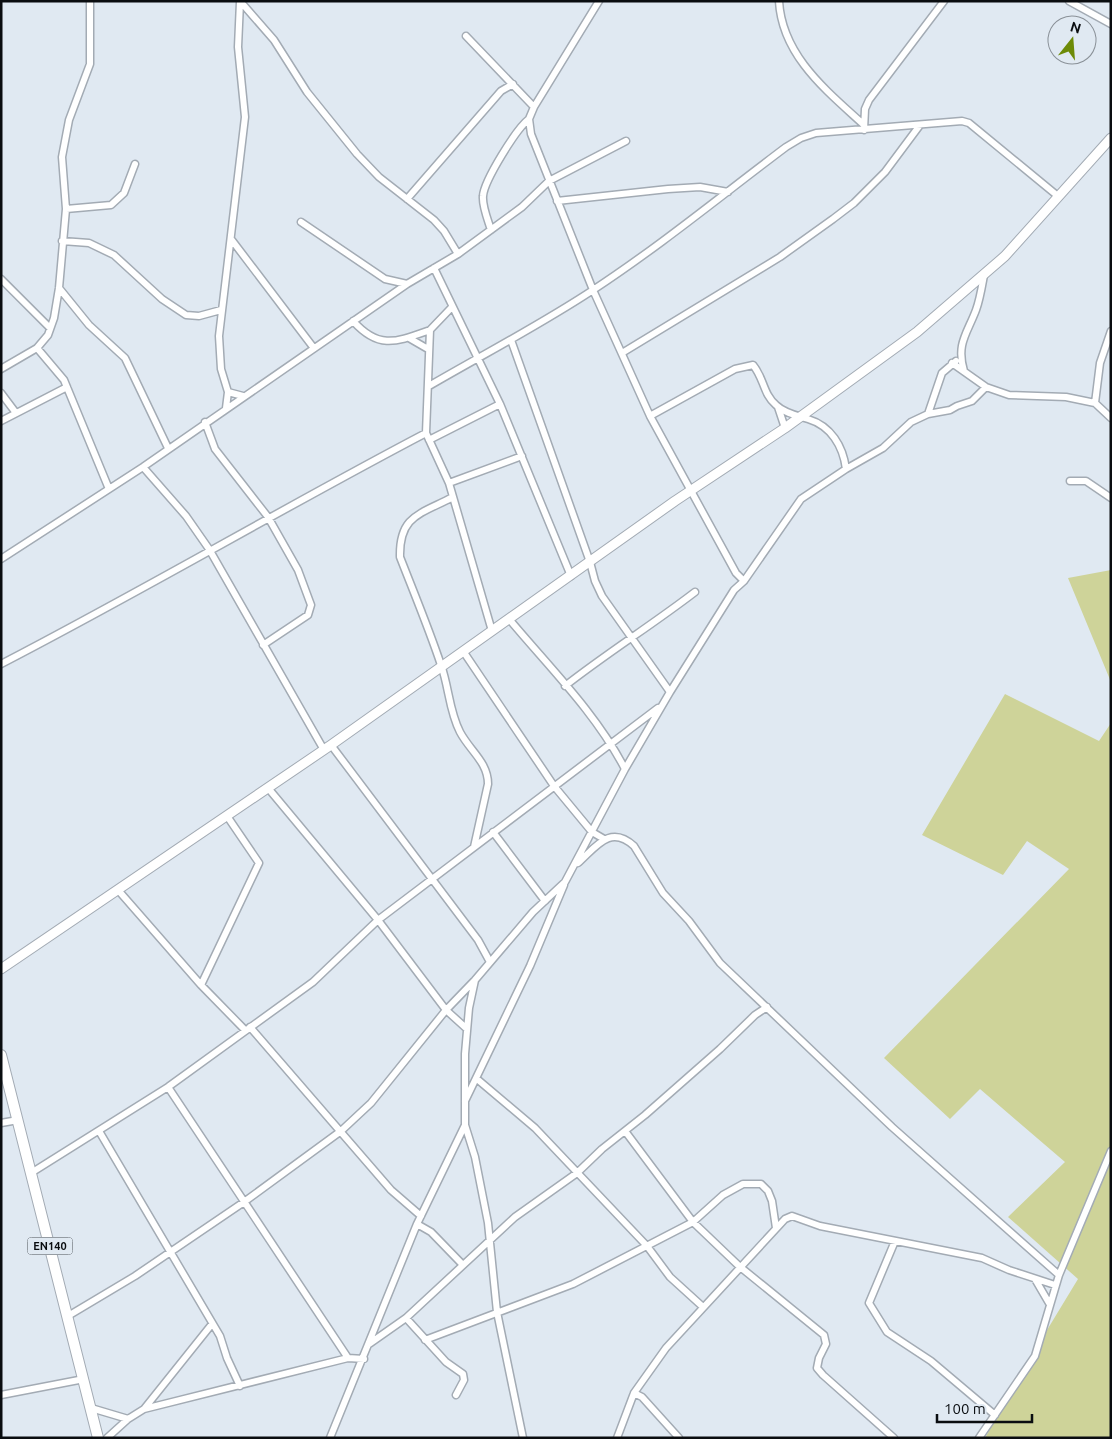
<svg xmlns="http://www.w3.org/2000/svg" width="1112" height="1439" font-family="Ubuntu,sans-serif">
<rect width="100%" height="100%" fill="#e0e9f2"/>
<path fill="#ced399" d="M1111,570V682L1068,578Z
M1005,694L1099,741L1111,723V1438H985L1027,1363L1078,1279L1008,1217L1065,1162L980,1089L950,1119L884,1058L1069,869L1027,841L1003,875L922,835Z"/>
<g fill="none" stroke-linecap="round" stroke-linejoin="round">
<g stroke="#a3abb4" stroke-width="9">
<path id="street" d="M240,1L274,40L307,92L357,154L379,177L434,220L444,231L458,254
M599,1L534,107L529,119L531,134L593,290L650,416L736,573L744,581
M779,1C782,56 827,91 864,125
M1069,1L1111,24
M466,36L534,107
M864,130L865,109L869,100L944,1
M407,199L501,91L513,84
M557,201L668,189L700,187L728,192
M66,209L111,205L124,193L135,164
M301,222L385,279L407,284
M491,230C488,220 482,206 483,196C484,181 516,129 529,119
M231,239L313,347
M62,241L89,243L114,255L162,299L186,315L199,316L221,310
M434,268L500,404L571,576
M1,279L50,328
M59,288L89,325L125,358L168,448
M452,307L430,330L426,433L449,483L492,631
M353,321C379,350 396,342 430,330
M1111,331L1100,363L1095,403L1111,418
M409,338L428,349
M511,340L590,562L595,581L602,596L670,692L625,769L565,882L533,912L475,980L469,1008L465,1054V1125L475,1157L488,1223L497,1312L523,1438
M37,348L64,380L109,489
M622,353L780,257L833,219L854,203L885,172L920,125
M952,363L986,387L1009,395L1066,397L1095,403
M1,369L37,348L48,335L54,318L59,288L66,209L62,157L69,120L90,64V1
M964,371C956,344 967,334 976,310C980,299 982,286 984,275
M429,386C484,354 540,325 593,290C660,246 722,195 786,147L801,138L816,133L962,121L969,123L1059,197
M228,392L243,396
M1,393L16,413
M778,407L785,428
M226,408L228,392L221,369L219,336L245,117L238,47L240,2
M928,414L942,373L956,361
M650,416L735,369L753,365C764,378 763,394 776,405C784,413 798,416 808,419C831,426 843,446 846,469
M1,421L67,387
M205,422L215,449L268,517L298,570L311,605L308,615L263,645
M429,440L500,404
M143,467L186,516L209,549L324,750
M1070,481H1086L1111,498
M449,483L522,456
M453,497C421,514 399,515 400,557C414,593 429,629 441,665C449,687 449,711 460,732C470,751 488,762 488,784L474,847
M1,559L143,467L407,284L458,254L522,207L549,181L626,141
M509,619C549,667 596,713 625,769
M463,651L554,786L592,832L604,839
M1,664C144,590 283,508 426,433
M565,686C607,653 652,625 695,592
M670,692L734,590L744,581L801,499L846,469L883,448L911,422L928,414L950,410L957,406L972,401L986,387
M331,745L478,940L490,962
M268,788L378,920L446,1010L467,1029
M493,832L545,901
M578,863C596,847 610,824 634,846L663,893L689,921L720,963L892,1127L1059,1275
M118,890L201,985L245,1030
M201,985L259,863L227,816
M250,1027L391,1190L421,1216
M477,1079L535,1128L647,1246L670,1277L703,1307
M168,1087L348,1358
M465,1101L530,966L564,885
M1,1123L18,1120
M99,1131L220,1336L227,1358L240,1386
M625,1131L693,1222L739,1266L824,1335L826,1344L819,1358L817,1368L823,1375L894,1438
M31,1173L168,1087L313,982L378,920L658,708
M417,1224L431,1232L463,1265
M895,1241L869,1303L887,1332L931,1361L995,1415
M1035,1279L1049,1303
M68,1316L135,1276L244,1202L341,1131L371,1103L446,1010L474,981
M406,1318L446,1362L463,1374L464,1380L456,1395
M425,1340L573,1284L693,1222L723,1195L743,1184H761L768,1191L772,1201L776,1228
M369,1344L406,1318L515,1217L577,1173L602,1149L645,1115L720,1049L755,1015L767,1007
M634,1393L642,1397L679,1438
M1,1395L84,1379
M91,1408L128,1419
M144,1409L212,1324
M107,1438L128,1419L144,1409L348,1358L364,1359
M330,1438L417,1224L465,1125
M617,1438L634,1393L666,1348L785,1219L792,1216L820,1226L982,1258L1009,1270L1055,1285
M979,1438L1035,1356L1059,1275L1111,1151"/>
</g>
<g stroke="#a3abb4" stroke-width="11">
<path id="secondary" d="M1,969L331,745L675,501L785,428L917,332L1005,256L1111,138"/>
</g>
<g stroke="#a3abb4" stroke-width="12">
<path id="primary" d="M1,1055L98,1438"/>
</g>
<use href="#street" stroke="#fff" stroke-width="6"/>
<use href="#secondary" stroke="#fff" stroke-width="9"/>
<use href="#primary" stroke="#fff" stroke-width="10"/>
</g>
<g text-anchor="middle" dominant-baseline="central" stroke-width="5" stroke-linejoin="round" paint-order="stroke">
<rect fill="#e0e9f2" stroke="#4a4f54" stroke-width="1" x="27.5" y="1237.5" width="45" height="17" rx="4"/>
<g font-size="11" font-weight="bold" fill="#0a0d10">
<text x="50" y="1246">EN140</text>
</g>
</g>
<rect width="1112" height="1439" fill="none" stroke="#0a0d10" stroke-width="5"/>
<g transform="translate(1072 40) rotate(17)"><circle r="24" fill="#e0e9f2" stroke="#8a9198"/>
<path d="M0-4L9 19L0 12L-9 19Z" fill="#6d8b07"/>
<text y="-8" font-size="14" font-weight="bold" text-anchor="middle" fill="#0a0d10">N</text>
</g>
<path d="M937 1414v8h95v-8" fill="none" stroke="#0a0d10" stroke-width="2.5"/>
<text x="944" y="1414" font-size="15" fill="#0a0d10" stroke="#e0e9f2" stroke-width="4" paint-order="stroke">100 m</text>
</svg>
